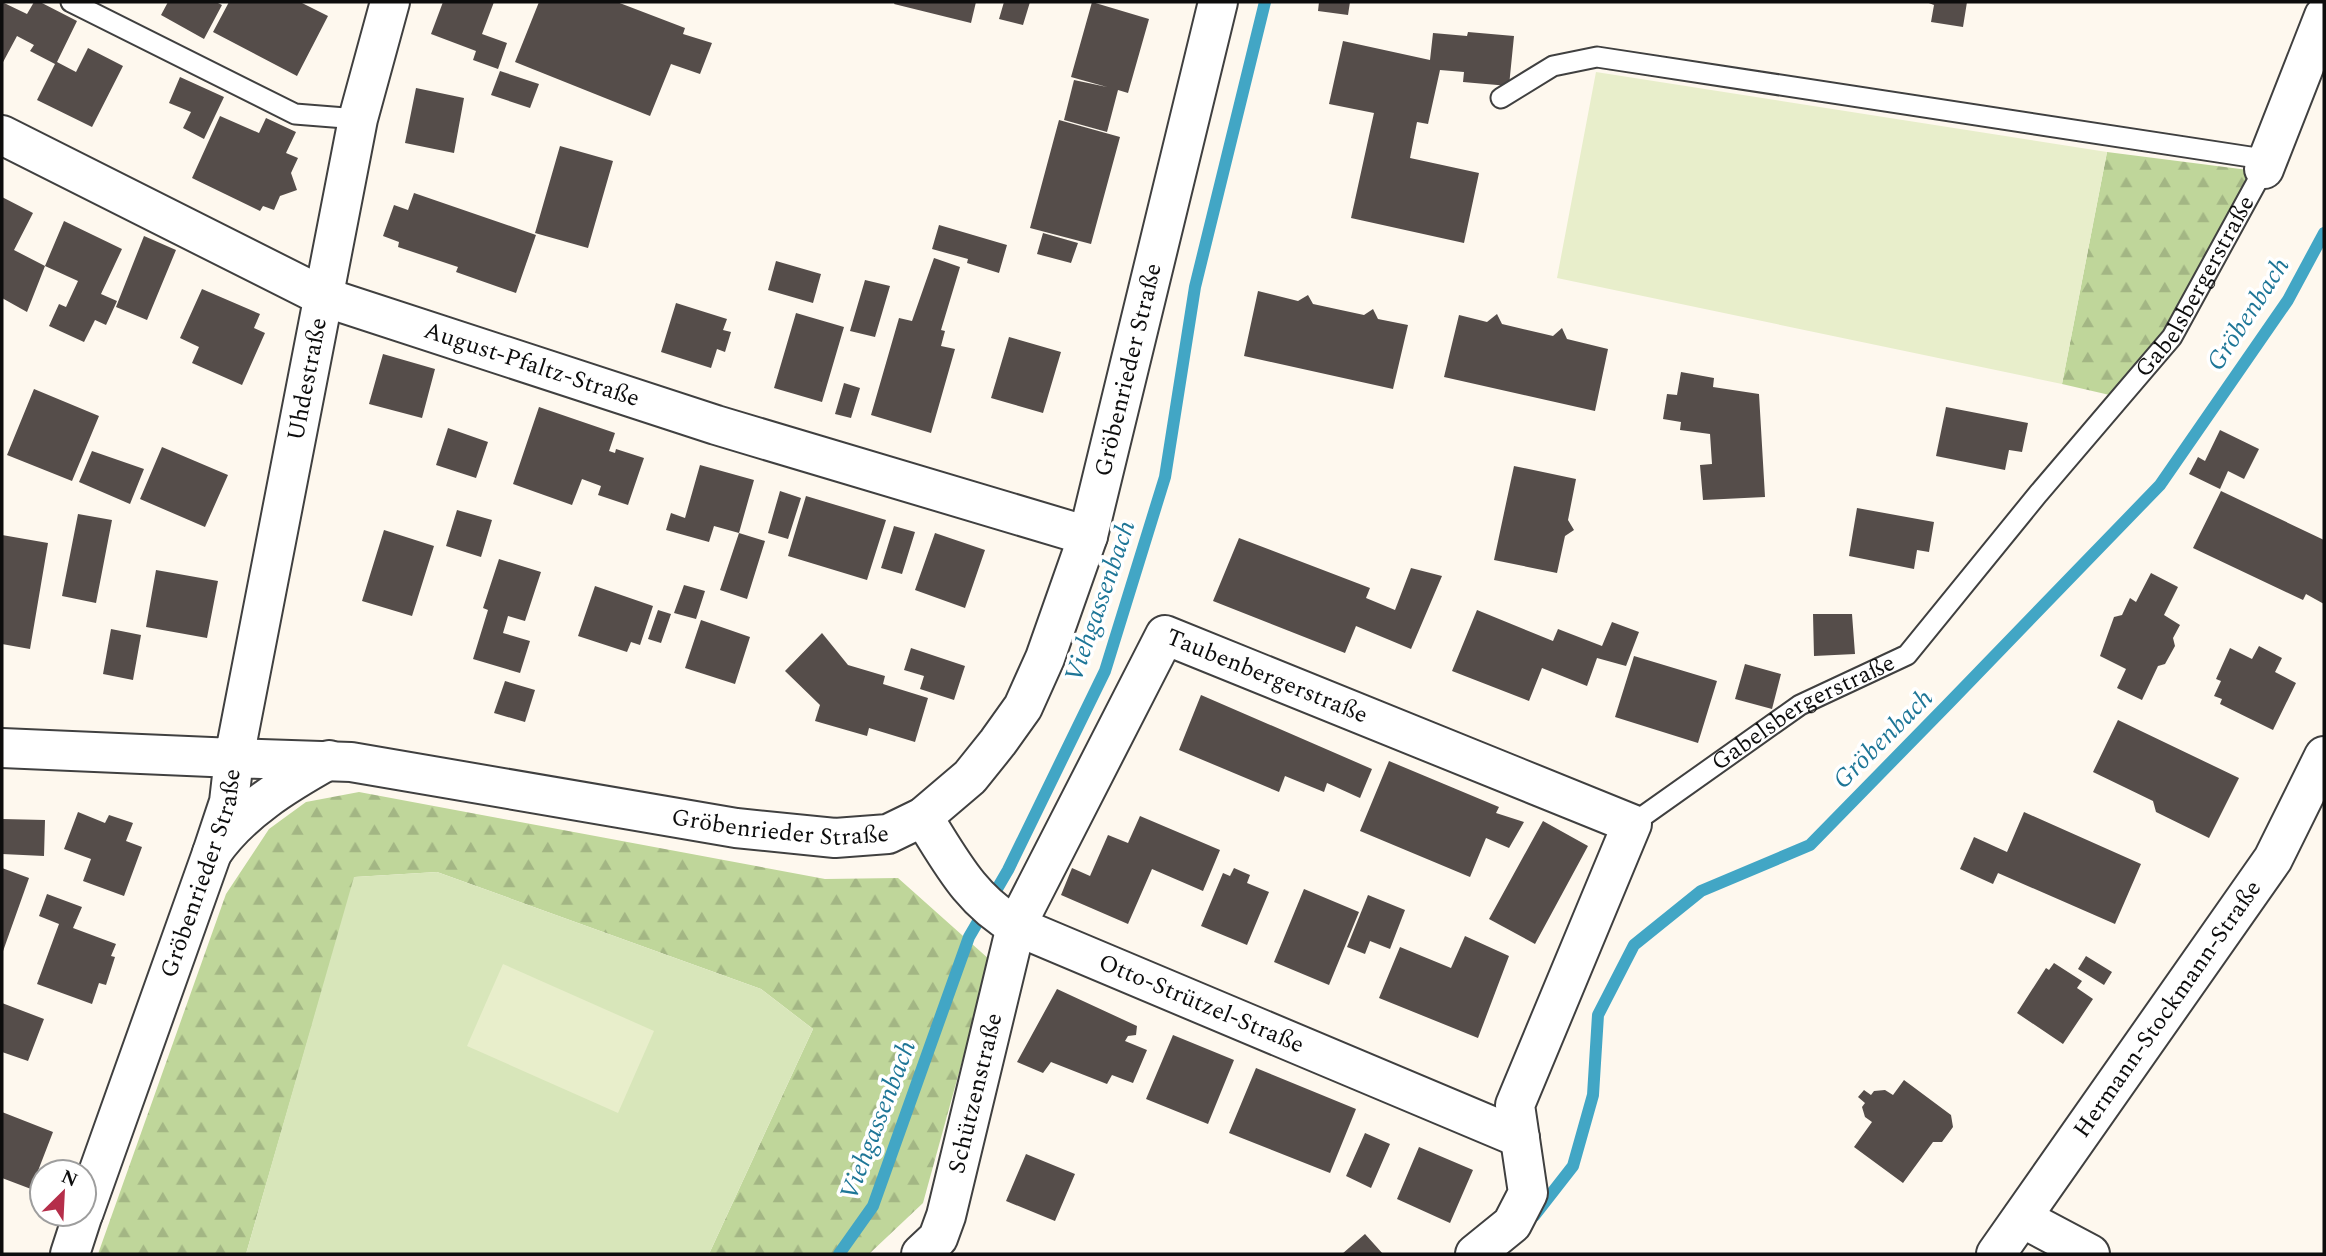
<svg xmlns="http://www.w3.org/2000/svg" width="2326" height="1256" font-family="Spectral,serif">
<defs>
<pattern id="forest-firs" width="22" height="20" patternUnits="userSpaceOnUse" patternTransform="scale(1.75)"><rect width="22" height="20" fill="#bfd69a"/><path d="M5 1l3.5 6h-7zM16 11l3.5 6h-7z" fill="#a3b684"/></pattern>
</defs>
<rect width="100%" height="100%" fill="#fef8ee"/>
<path fill="url(#forest-firs)" d="M2107,152L2256,171L2169,331L2114,396L2062,384Z
M359,792L825,879L898,878L990,960L923,1203L869,1254H709L813,1029L761,989L437,872L355,877L246,1254H98L226,894L269,829L306,802Z"/>
<path fill="#d8e6ba" d="M437,872L761,989L813,1029L709,1254H246L354,877Z"/>
<path fill="#e8eecb" d="M1596,72L2107,152L2062,384L1557,278Z
M503,964L654,1031L618,1113L467,1046Z"/>
<g fill="none" stroke-linecap="round" stroke-linejoin="round">
<path stroke="#42a6c5" stroke-width="12" d="M1534,1216L1573,1166L1593,1095L1598,1015L1634,945L1701,891L1810,845L1949,703L2160,485L2288,300L2324,233
M839,1254L873,1206L969,937L1008,870L1105,671L1165,477L1195,287L1265,2"/>
</g>
<path fill="#554d4a" d="M2,2L27,14L34,2H40L77,21L57,62L76,72L88,48L123,66L92,127L37,100L55,64L30,51L34,45L17,36L2,64Z
M168,2H216L222,5L204,39L161,15Z
M229,2H300L328,16L297,76L213,32Z
M443,2H494L482,34L507,43L498,69L473,60L476,51L431,34Z
M539,2H617L685,28L683,34L712,43L700,74L671,64L650,116L515,62Z
M895,2H976L971,23L894,4Z
M1004,2H1030L1023,25L999,19Z
M1092,2L1149,19L1128,93L1118,90L1107,132L1064,120L1074,80L1107,87L1071,77Z
M1319,2H1350L1348,15L1318,11Z
M1926,2H1967L1963,27L1931,22L1934,5Z
M1468,32L1514,36L1509,86L1463,82L1464,72L1440,70L1428,124L1417,122L1410,158L1479,173L1464,243L1351,218L1374,113L1329,104L1343,41L1430,60L1433,33L1467,36Z
M500,71L539,84L530,108L491,95Z
M180,77L224,97L204,139L183,128L191,112L169,103Z
M416,88L464,98L454,153L405,143Z
M220,116L259,133L266,118L296,132L286,153L298,158L291,173L297,190L280,196L274,210L263,206L260,211L192,178Z
M1059,120L1120,137L1091,244L1030,228Z
M560,146L613,161L588,248L535,233Z
M414,193L536,235L516,293L456,272L458,267L398,247L399,242L383,236L394,205L408,210Z
M2,197L33,213L14,250L45,266L27,312L2,298Z
M64,221L122,249L101,294L117,301L106,325L95,320L84,342L49,326L59,304L66,307L78,281L45,266Z
M939,225L1007,245L999,273L967,263L968,259L932,249Z
M1043,233L1078,243L1071,263L1037,254Z
M144,236L176,250L147,320L116,307Z
M934,258L960,267L941,330L945,331L941,346L955,349L931,433L871,415L899,318L912,321Z
M776,261L821,274L813,303L768,290Z
M865,280L890,286L875,337L850,331Z
M202,289L260,314L254,328L265,333L242,385L192,363L199,347L180,338Z
M1258,291L1298,301L1308,295L1313,304L1364,315L1373,309L1378,319L1408,325L1393,389L1244,356Z
M676,303L727,319L723,330L731,332L725,352L717,349L711,368L661,352Z
M796,313L844,327L822,402L774,388Z
M1497,314L1502,324L1553,336L1562,328L1567,339L1608,349L1595,411L1444,377L1459,315L1487,322Z
M1009,337L1061,352L1043,413L991,398Z
M383,354L435,369L422,418L369,404Z
M1681,372L1714,378L1713,387L1759,394L1765,497L1703,500L1700,465L1712,464L1710,434L1680,430L1681,422L1663,419L1667,394L1677,395Z
M844,383L860,388L851,418L835,414Z
M34,389L99,416L72,481L7,455Z
M539,407L615,433L609,451L615,453L616,449L644,458L628,505L598,495L601,486L582,479L572,505L513,484Z
M1946,407L2028,423L2022,452L2009,450L2005,470L1936,456Z
M448,428L488,442L476,478L436,465Z
M2220,430L2259,449L2244,479L2228,471L2220,489L2189,474L2198,457L2205,461Z
M162,447L228,475L205,527L140,499Z
M92,451L144,469L130,504L79,482Z
M700,465L754,480L739,533L714,526L709,542L666,530L671,513L685,518Z
M1514,466L1576,479L1568,520L1574,530L1565,536L1557,573L1494,560Z
M780,491L801,498L788,539L768,533Z
M2221,491L2324,540V604L2306,594L2303,600L2193,548Z
M806,496L886,520L867,580L788,556Z
M1857,508L1934,522L1929,552L1917,550L1914,569L1849,556Z
M457,510L492,520L481,557L446,546Z
M78,514L112,520L96,603L62,596Z
M894,526L915,532L902,574L881,568Z
M384,530L434,546L412,616L362,601Z
M739,533L765,541L747,599L720,590Z
M935,533L985,550L965,608L915,590Z
M2,535L48,543L30,649L2,644Z
M1239,538L1370,588L1366,598L1395,610L1411,568L1442,576L1411,649L1356,626L1345,653L1213,601Z
M499,559L541,572L525,621L508,616L503,633L530,641L520,673L473,659L488,610L483,608Z
M156,570L218,581L207,638L146,627Z
M2151,573L2178,587L2164,615L2180,625L2173,638L2175,646L2165,664L2158,666L2142,700L2117,688L2126,669L2100,656L2114,617L2122,615L2130,598L2136,602Z
M684,585L705,591L696,619L674,613Z
M595,586L653,606L640,645L631,642L627,652L578,636Z
M658,610L671,614L661,643L648,639Z
M1477,610L1553,641L1558,629L1602,646L1612,622L1639,632L1626,666L1597,658L1587,686L1542,668L1529,701L1452,671Z
M1813,614H1852L1855,654L1814,656Z
M701,620L750,637L735,684L685,668Z
M111,629L141,635L133,680L103,674Z
M822,633L848,665L885,676L883,684L928,698L915,742L869,728L867,736L815,721L820,705L785,671Z
M2259,646L2282,658L2275,672L2296,683L2273,730L2220,704L2222,699L2214,696L2221,681L2216,679L2230,648L2252,659Z
M911,648L965,666L954,700L920,689L924,676L904,670Z
M1634,656L1717,681L1698,743L1615,717Z
M1745,664L1781,674L1772,709L1735,699Z
M505,681L535,690L525,722L494,713Z
M1201,695L1372,769L1360,798L1327,783L1324,792L1285,776L1279,792L1179,750Z
M2118,720L2239,778L2209,838L2156,812L2153,801L2093,772Z
M1389,761L1499,807L1496,813L1524,822L1509,848L1486,838L1470,877L1360,831Z
M78,812L105,823L109,815L133,823L126,841L142,847L124,896L83,881L91,859L64,849Z
M2024,812L2141,864L2115,924L1998,873L1993,884L1960,869L1974,837L2007,852Z
M1140,816L1220,850L1203,891L1152,869L1128,924L1061,895L1072,868L1090,876L1108,835L1128,843Z
M2,819L45,820L44,856L2,854Z
M1543,821L1588,846L1535,944L1489,919Z
M2,868L29,878L2,954Z
M1234,868L1250,875L1247,883L1269,892L1247,945L1201,926L1223,873L1230,876Z
M1304,889L1359,912L1329,985L1274,962Z
M47,894L82,907L73,928L116,944L111,956L115,957L106,985L99,983L92,1004L37,984L59,924L39,916Z
M1368,895L1405,910L1390,949L1370,941L1365,954L1347,947Z
M1465,936L1509,956L1478,1038L1379,998L1400,947L1451,968Z
M2086,956L2112,972L2104,985L2078,969Z
M2054,963L2082,981L2077,988L2093,999L2063,1044L2017,1013L2046,968L2049,970Z
M1057,989L1137,1026L1136,1035L1128,1036L1125,1041L1147,1050L1133,1083L1112,1075L1107,1084L1051,1062L1043,1073L1017,1062Z
M2,1003L44,1019L28,1061L2,1052Z
M1173,1035L1234,1060L1208,1124L1146,1099Z
M1256,1068L1356,1109L1330,1173L1229,1133Z
M1904,1080L1951,1115L1953,1127L1942,1142H1933L1903,1183L1854,1147L1872,1122L1865,1117L1862,1107L1865,1103L1858,1097L1864,1090L1871,1095L1874,1091L1885,1090L1893,1095Z
M2,1112L53,1132L31,1189L2,1178Z
M1365,1133L1390,1144L1371,1188L1346,1176Z
M1419,1147L1473,1170L1450,1223L1397,1199Z
M1026,1154L1075,1174L1055,1221L1006,1201Z
M1365,1234L1383,1254H1342Z"/>
<g fill="none" stroke-linecap="round" stroke-linejoin="round">
<g stroke="#404040" stroke-width="23">
<g id="service">
<path d="M71,2L295,114L358,119"/>
<path d="M1501,98L1553,66L1597,57L2270,160"/>
<path id="s1" d="M1632,824L1800,705L1907,655L2038,494L2172,337L2264,169"/>
</g>
</g>
<g stroke="#404040" stroke-width="42">
<g id="minor">
<path id="s2" d="M2,135L324,297L716,425L1088,536"/>
<path d="M2264,169L2324,16"/>
<path id="s3" d="M2,748L234,758L358,119L390,2"/>
<path id="s4" d="M923,817C951,861 970,900 1016,926L1520,1138"/>
<path d="M212,853C240,812 286,784 329,760"/>
<path d="M2022,1218L2090,1254"/>
<path id="s5" d="M921,1254L938,1238L946,1216L1016,926L1165,635L1632,824L1515,1105L1528,1193L1512,1224L1475,1254"/>
<path id="s6" d="M1996,1254L2273,859L2324,756"/>
</g>
</g>
<g stroke="#404040" stroke-width="42">
<g id="tertiary">
<path id="s7" d="M84,1212L212,853L229,802L234,758L351,762L736,828L835,838L888,834L923,817L970,777L998,742L1023,707L1045,658L1088,536L1218,2"/>
<path d="M70,1254L83,1214"/>
</g>
</g>
<use href="#service" stroke="#fff" stroke-width="19"/>
<use href="#minor" stroke="#fff" stroke-width="38"/>
<use href="#tertiary" stroke="#fff" stroke-width="38"/>
</g>
<g text-anchor="middle" dominant-baseline="central" stroke-width="7" stroke-linejoin="round" paint-order="stroke">
<g font-size="24" fill="#0d0d0d" stroke="#fff">
<text stroke="none"><textPath href="#s1" startOffset="793">Gabelsbergerstraße</textPath></text>
<text stroke="none"><textPath href="#s2" startOffset="579">August-Pfaltz-Straße</textPath></text>
<text stroke="none"><textPath href="#s7" startOffset="1682">Gröbenrieder Straße</textPath></text>
<text stroke="none"><textPath href="#s3" startOffset="618">Uhdestraße</textPath></text>
<text stroke="none"><textPath href="#s5" startOffset="782">Taubenbergerstraße</textPath></text>
<text stroke="none"><textPath href="#s1" startOffset="205">Gabelsbergerstraße</textPath></text>
<text stroke="none"><textPath href="#s7" startOffset="1031">Gröbenrieder Straße</textPath></text>
<text stroke="none"><textPath href="#s7" startOffset="359">Gröbenrieder Straße</textPath></text>
<text stroke="none"><textPath href="#s4" startOffset="346">Otto-Strützel-Straße</textPath></text>
<text stroke="none"><textPath href="#s6" startOffset="299">Hermann-Stockmann-Straße</textPath></text>
<text stroke="none"><textPath href="#s5" startOffset="173">Schützenstraße</textPath></text>
</g>
<g font-size="26" font-style="italic" fill="#1e7697" stroke="#fff">
<text transform="translate(2248 314) rotate(-57)">Gröbenbach</text>
<text transform="translate(1100 601) rotate(-71)">Viehgassenbach</text>
<text transform="translate(1883 739) rotate(-45)">Gröbenbach</text>
<text transform="translate(878 1120) rotate(-69)">Viehgassenbach</text>
</g>
</g>
<rect width="2326" height="1256" fill="none" stroke="#0d0d0d" stroke-width="7"/>
<g transform="translate(63 1193) rotate(24)"><circle r="33" fill="#ffffff" stroke="#9e9e9e" stroke-width="2"/>
<path d="M0-5L12 26L0 18L-12 26Z" fill="#b52e4a"/>
<text y="-10" font-size="19" font-weight="bold" text-anchor="middle" fill="#0d0d0d">N</text>
</g>
</svg>
